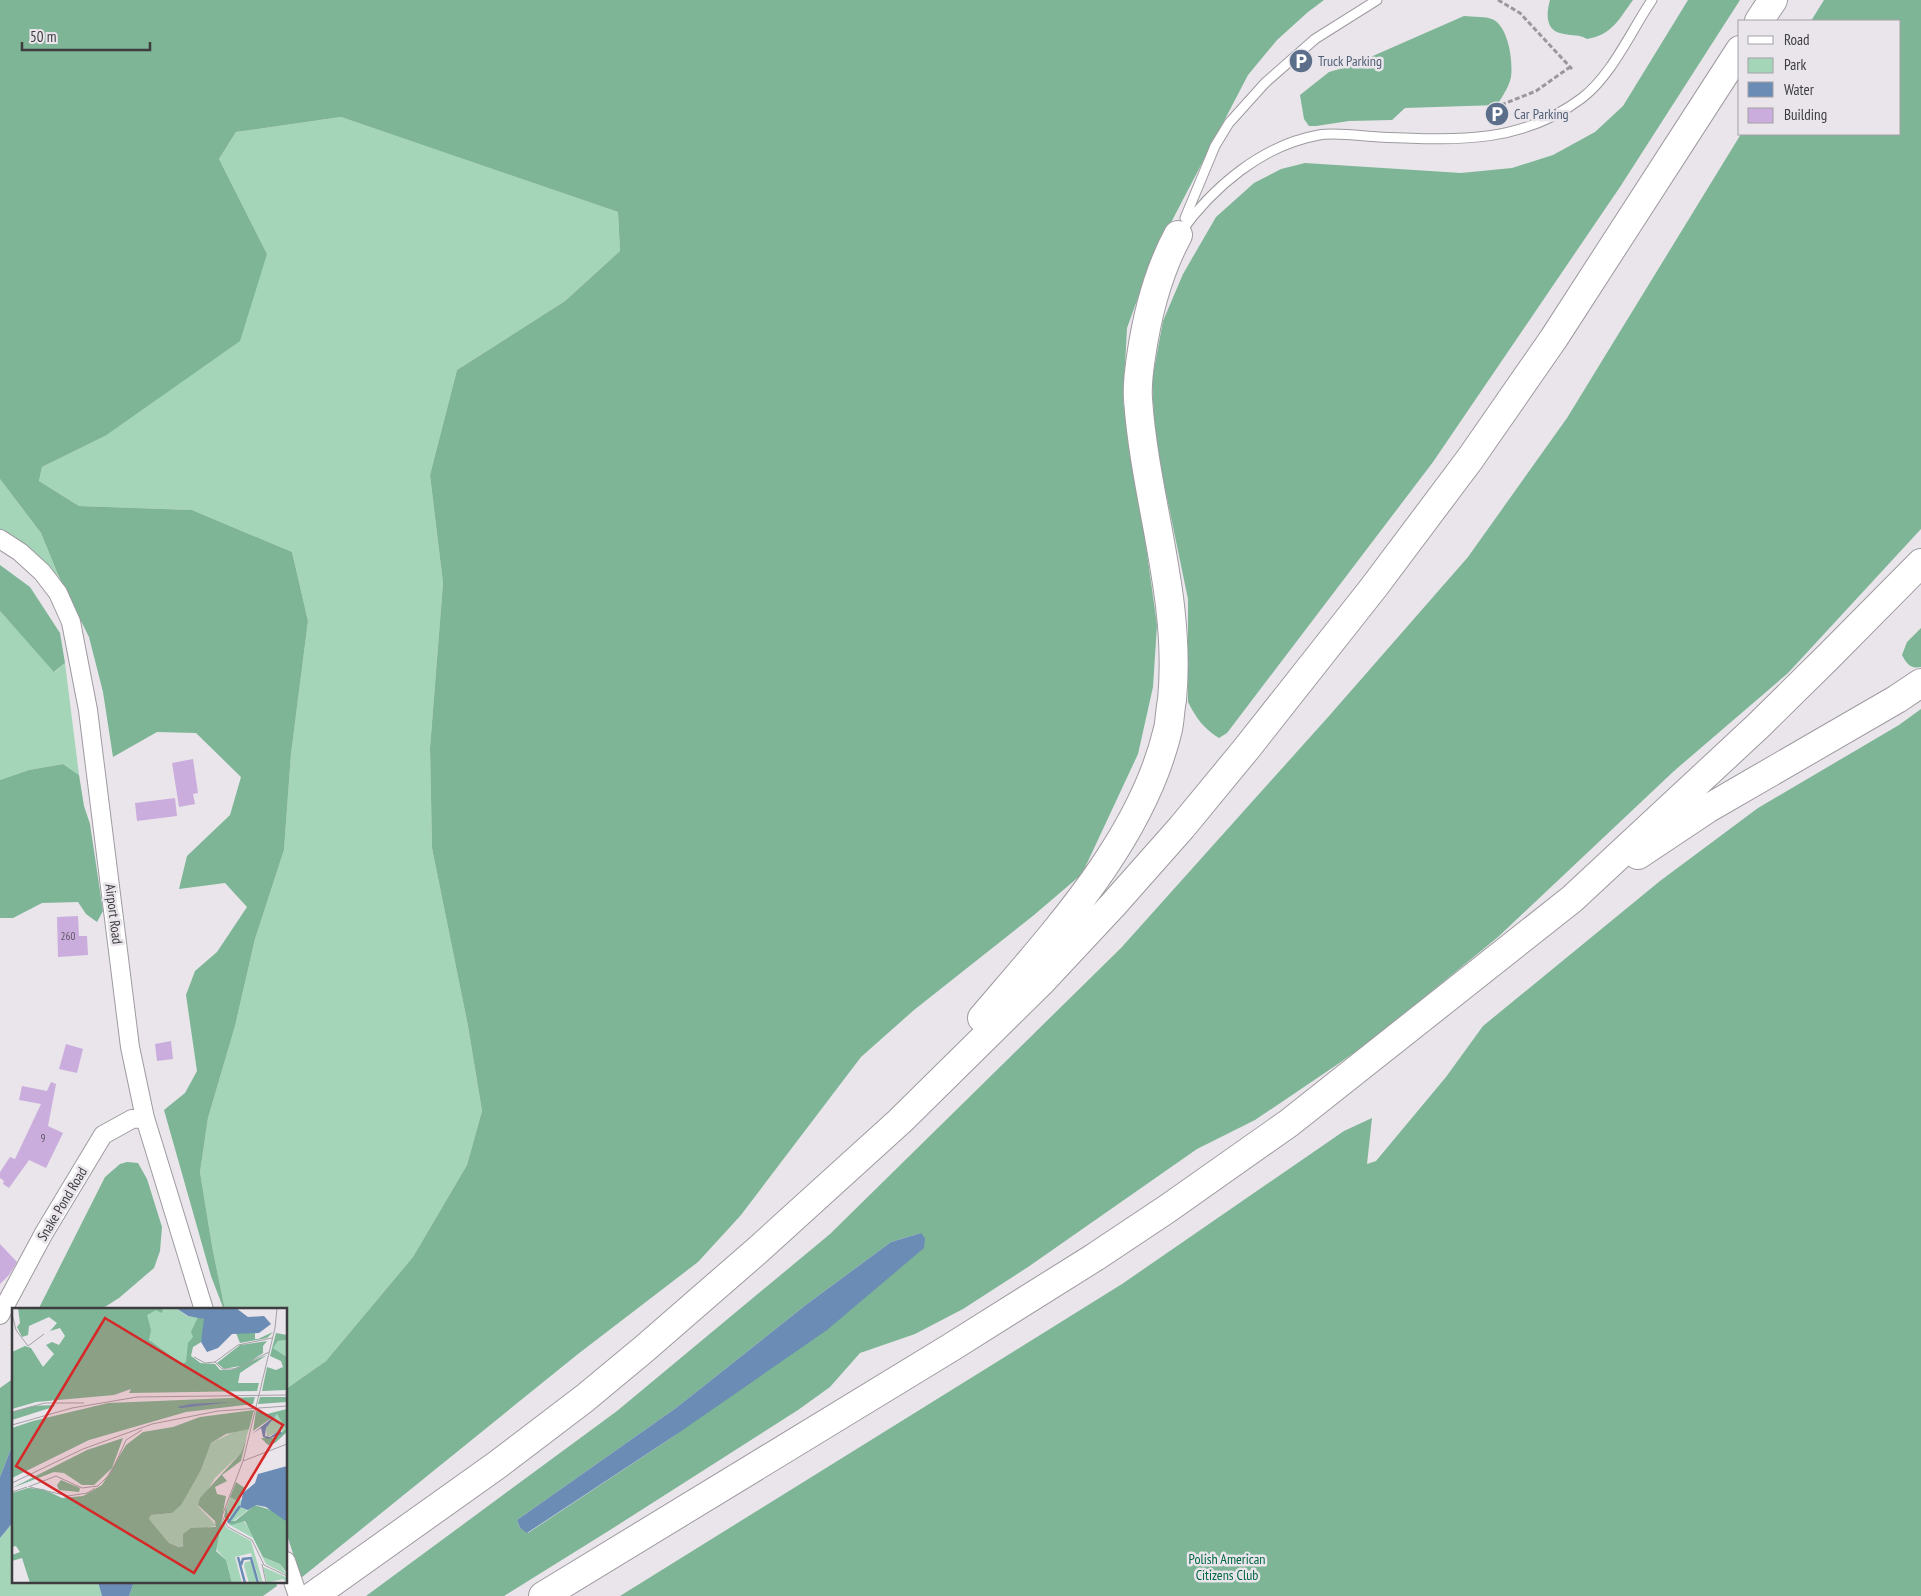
<svg xmlns="http://www.w3.org/2000/svg" width="1921" height="1596" font-family="'PT Sans Narrow',sans-serif">
<rect width="100%" height="100%" fill="#e9e5eb"/>
<path fill="#a4d5b9" d="M341,117L618,212L620,251L565,301L457,370L430,475L443,583L430,748L432,848L468,1026L482,1111L467,1165L413,1257L326,1361L286,1389V1310H225L212,1246L200,1172L208,1118L235,1026L255,939L284,850L291,754L308,621L292,552L192,510L79,506L39,481L42,467L105,436L267,254L219,159L236,132Z
M0,479L41,533L59,577C42,560 23,540 0,531Z
M0,611L55,672L65,663L79,775L63,764L29,770L0,780Z
M14,1521V1582H98L102,1596H0V1538Z"/>
<path fill="#7eb596" fill-rule="evenodd" d="M0,0H1324L1308,12L1277,40L1248,75L1152,259L1127,328L1123,402L1134,460L1157,625L1153,687L1138,754L1082,874L1034,915L914,1010L861,1057L741,1215L698,1262L578,1354L301,1578L286,1532V1389L326,1361L413,1257L467,1165L482,1111L468,1026L432,848L430,748L443,583L430,475L457,370L565,301L620,251L618,212L341,117L236,132L219,159L267,254L240,341L105,436L42,467L39,481L79,506L192,510L292,552L308,621L291,754L284,850L255,939L235,1026L208,1118L200,1172L212,1246L225,1310H224L211,1276L164,1110L185,1093L197,1071L186,995L195,971L217,952L247,907L225,883L179,889L187,856L230,815L241,777L196,733L157,732L113,757L103,692L89,637L59,577L41,533L0,479Z
M1550,0H1633C1619,19 1612,35 1587,39C1579,34 1573,36 1564,34C1545,32 1546,14 1550,0Z
M1688,0H1740L1620,187L1433,462L1227,733L1219,738C1204,729 1196,718 1188,702V599L1155,440L1152,380L1163,321L1183,274L1216,217L1254,183L1281,169L1305,163L1461,173L1512,168L1553,155L1595,132L1623,106Z
M1824,0H1921V529L1788,673L1674,771L1498,937L1371,1041L1335,1066L1255,1120L1197,1149L1028,1267L963,1309L915,1334L860,1353L830,1387L798,1410L610,1530L504,1596H366L617,1411L830,1234L1121,948L1329,716L1468,557L1567,418L1741,134H1900V21H1811ZM921,1233L674,1436L528,1533L520,1528L517,1520L676,1408L807,1304L891,1242Z
M1464,16C1472,17 1487,16 1494,20C1509,29 1513,62 1511,77C1509,87 1502,97 1497,105L1405,108L1392,120L1349,121L1316,126H1309L1304,119L1300,95L1329,72L1350,66Z
M0,565L30,587L60,633L65,663L54,672L0,611Z
M1921,628V667C1910,669 1907,664 1902,655L1907,642Z
M1921,709V1596H620L1122,1284L1344,1131L1372,1118L1367,1164L1376,1161L1446,1077L1483,1026L1660,881L1758,808L1899,725Z
M63,764L79,775L84,806L90,824L103,911L97,922L86,914L78,902L42,903L13,918H0V780L29,770Z
M127,1162L138,1163L147,1179L162,1227L160,1251L154,1268L119,1298L100,1310H44L39,1308L105,1177L120,1164Z
M14,1378V1441L0,1477V1388Z
M134,1582H276L277,1586L263,1596H129Z"/>
<path fill="#6a8cb5" d="M921,1233L925,1238L924,1248L827,1330L674,1436L527,1533L520,1528L517,1520L676,1408L807,1304L891,1242Z
M14,1441V1521L0,1538V1477Z
M98,1582H134L129,1596H102Z"/>
<path fill="#cbaddd" d="M193,759L198,793L193,794L195,804L179,807L172,763Z
M175,798L177,816L137,821L135,803Z
M78,916L79,936H87L88,955L58,957L57,917Z
M171,1041L173,1059L157,1061L155,1044Z
M66,1044L83,1049L77,1073L59,1069Z
M51,1082L56,1084L48,1126L63,1133L46,1168L29,1160L9,1188L3,1184L4,1181L0,1178V1172L10,1157L15,1159L41,1104L19,1100L22,1086L47,1091Z
M0,1244L17,1262L9,1275L0,1284Z"/>
<g fill="none" stroke-linecap="round" stroke-linejoin="round">
<g stroke="#9e9aa0" stroke-width="11">
<path id="lane" d="M1185,218L1215,146L1229,123L1265,83L1315,39L1377,0
M1180,233C1213,187 1262,145 1319,135C1336,132 1361,136 1379,137C1453,140 1520,145 1582,98C1612,75 1631,31 1652,0"/>
</g>
<g stroke="#9e9aa0" stroke-width="20">
<path id="street" d="M0,539L20,552L42,572L58,593L71,622L88,710L130,1047L145,1118L204,1310
M0,1315L44,1233L103,1135L132,1119L145,1118
M286,1561L298,1596"/>
</g>
<g stroke="#9e9aa0" stroke-width="30">
<path id="highway" d="M1759,21L1773,0
M1638,855L1707,809L1897,699L1921,683
M982,1018C1054,933 1142,840 1168,729C1170,720 1170,709 1172,700C1182,598 1145,500 1138,399C1137,385 1139,370 1141,357C1147,315 1158,272 1178,235
M313,1596L497,1465L585,1398L644,1349L759,1249L900,1121L1042,981L1113,905L1182,827L1247,748L1374,587L1470,459L1554,338L1740,50
M543,1596L950,1348L1095,1257L1167,1209L1289,1123L1572,899L1758,726L1829,656L1921,563"/>
</g>
<path stroke="#9b989c" stroke-width="3" stroke-dasharray="5 2.5" stroke-linecap="butt" d="M1498,0L1520,13L1572,69
M1501,105L1536,91L1570,67"/>
<use href="#lane" stroke="#fff" stroke-width="9"/>
<use href="#street" stroke="#fff" stroke-width="18"/>
<use href="#highway" stroke="#fff" stroke-width="28"/>
</g>
<defs>
<g id="parking-disc" transform="scale(1.25)"><circle r="9.5" fill="#5c6f8a" stroke="#e9e5eb"/><path d="M-3.5-5.5H1a3.5 3.5 0 0 1 0 7H-1V5.5H-3.5ZM-1-3.4V-.6H.8a1.4 1.4 0 0 0 0-2.8Z" fill="#fff"/></g>
</defs>
<g fill-rule="evenodd">
<use href="#parking-disc" x="1301" y="61"/>
<use href="#parking-disc" x="1497" y="114"/>
</g>
<g text-anchor="middle" dominant-baseline="central" stroke-width="5" stroke-linejoin="round" paint-order="stroke">
<g font-size="11" fill="#605866">
<text x="68" y="936">260</text>
<text x="43" y="1138">9</text>
</g>
<g font-size="14" fill="#4e5e75" stroke="#e9e5eb" text-anchor="start">
<text x="1318" y="61">Truck Parking</text>
<text x="1514" y="114">Car Parking</text>
</g>
<g font-size="14" fill="#3d3c3e" stroke="#e9e5eb">
<text transform="translate(114 914) rotate(83)">Airport Road</text>
<text transform="translate(62 1204) rotate(-59)">Snake Pond Road</text>
</g>
<g font-size="14" fill="#006640" stroke="#e9e5eb">
<text x="1227" y="1559">Polish American<tspan x="1227" dy="16">Citizens Club</tspan></text>
</g>
</g>
<g transform="translate(12 1308)">
<rect width="275" height="275" fill="#e9e5eb"/>
<path d="M126,0H164L175,8L186,9L190,27L189,34L177,41L179,48L190,56H203L161,58L131,40L139,36ZM275,32V49L261,40L266,33ZM265,106L275,121L271,125L270,122L255,129L254,120ZM228,121H237L229,145L203,170L186,198L205,218L197,219L168,239L157,235L137,211L139,207L160,205L189,162L199,135ZM218,189L229,192L228,199L236,202L220,214L214,200ZM209,208L215,220L239,233L251,275H248L239,245L223,249L230,275H220L214,252L204,241ZM231,212L240,225L251,249L268,256L275,267L254,256L241,230L216,216ZM240,253V254L245,275H237L232,258L233,254ZM251,259L274,269L275,275L271,271L255,275Z" fill="#a4d5b9"/>
<path d="M6,0H151L150,5L144,2L135,7L139,22L137,32L170,56L174,54L176,35L181,29L179,24L186,9L192,11L193,19L189,34L181,39L179,48L188,55L203,56L208,62H218L255,47L228,65L226,75H247L245,83L117,85L119,81L102,87L24,94L0,101V44L13,38L19,40L31,59L42,46L34,37L40,34L47,37L53,28L48,20L38,23L45,15L37,9L17,18L16,27L10,29L5,19L8,15ZM261,24L255,30L228,35L224,25H243V31H246ZM264,25L275,27V32L266,33L261,40L275,49V82L250,83L255,59L264,62L271,59L269,53L258,48ZM255,33L251,38V45L233,57L212,61L205,55L228,37ZM243,89L241,96L174,104L77,132L0,170V120L21,113L96,95ZM248,89H275V94L246,96ZM43,97L41,99L0,112V104L20,98ZM275,101V124L263,135L256,137L249,130H261L274,121L265,106L241,123L244,103L255,106ZM242,102L237,121L214,126L199,135L189,162L169,197L160,205L139,207L137,211L157,235L167,239L171,238V226L179,220L204,219L203,213L186,197L188,190L229,145L235,128L229,153L210,167L215,173L203,179L205,186L214,188L204,243L214,252L220,275H18L10,250L0,253V247L8,244L4,238L0,239V185L16,180L31,181L50,190L71,188L90,177L114,137L131,124L161,119L188,109ZM111,130L100,160L82,177H70L52,165L42,164L0,180L75,142ZM49,172L68,180L67,184L47,182L45,177ZM224,174L234,181L226,193L218,189ZM243,197L265,204L275,214V265L268,256L251,249L233,213L219,217L212,209L214,199L218,213H223Z" fill="#7eb596"/>
<path d="M164,0H224L236,9L252,8L259,16L247,25L220,26L206,40L195,44L189,34L192,11L176,8ZM219,94L169,100L165,99L179,96ZM265,106L254,120L253,128L258,129L268,122L270,126L256,131L251,129L249,120L240,126ZM275,158V214L254,199L244,197L236,202L228,199L231,185L243,175L246,166Z" fill="#6a8cb5"/>
<path fill="none" stroke="#6a8cb5" stroke-width="2.5" d="M216,215L228,198M226,249L233,275M229,257L231,251L239,250L246,275"/>
<path fill="none" stroke="#a4a1a6" stroke-width="1" d="M265,0L263,20L231,153L210,208L216,219L240,232L252,257L275,268M0,6L4,22L16,38L32,26M182,49L193,55L203,54L226,37L260,30M203,54L210,61H224L257,44M0,104L33,95H72M0,117L60,100L125,89L275,87M231,153L275,136M0,175L71,141L140,116L206,103L275,98M86,178L99,165L114,132L130,122M16,179L44,168L70,180L86,178M18,179L56,188L75,185L83,180M0,184L15,179M250,256L254,275"/>
<path fill="#d62828" fill-opacity="0.15" stroke="#d62828" stroke-width="2.5" d="M93,10L271,117L182,265L4,158Z"/>
<rect width="275" height="275" fill="none" stroke="#3d3c3e" stroke-width="2.5"/>
</g>
<rect x="1738" y="20" width="162" height="115" fill="#e9e5eb" stroke="#a4a1a6"/>
<rect x="1748" y="36" width="25" height="8" fill="#ffffff" stroke="#a4a1a6"/>
<text x="1784" y="45" font-size="15" fill="#3d3c3e">Road</text>
<rect x="1748" y="58" width="25" height="15" fill="#a4d5b9" stroke="#a4a1a6"/>
<text x="1784" y="70" font-size="15" fill="#3d3c3e">Park</text>
<rect x="1748" y="82" width="25" height="15" fill="#6a8cb5" stroke="#a4a1a6"/>
<text x="1784" y="95" font-size="15" fill="#3d3c3e">Water</text>
<rect x="1748" y="108" width="25" height="15" fill="#cbaddd" stroke="#a4a1a6"/>
<text x="1784" y="120" font-size="15" fill="#3d3c3e">Building</text>
<path d="M22 42v8h128v-8" fill="none" stroke="#3d3c3e" stroke-width="2.5"/>
<text x="30" y="42" font-size="15" fill="#3d3c3e" stroke="#e9e5eb" stroke-width="4" paint-order="stroke">50 m</text>
</svg>
